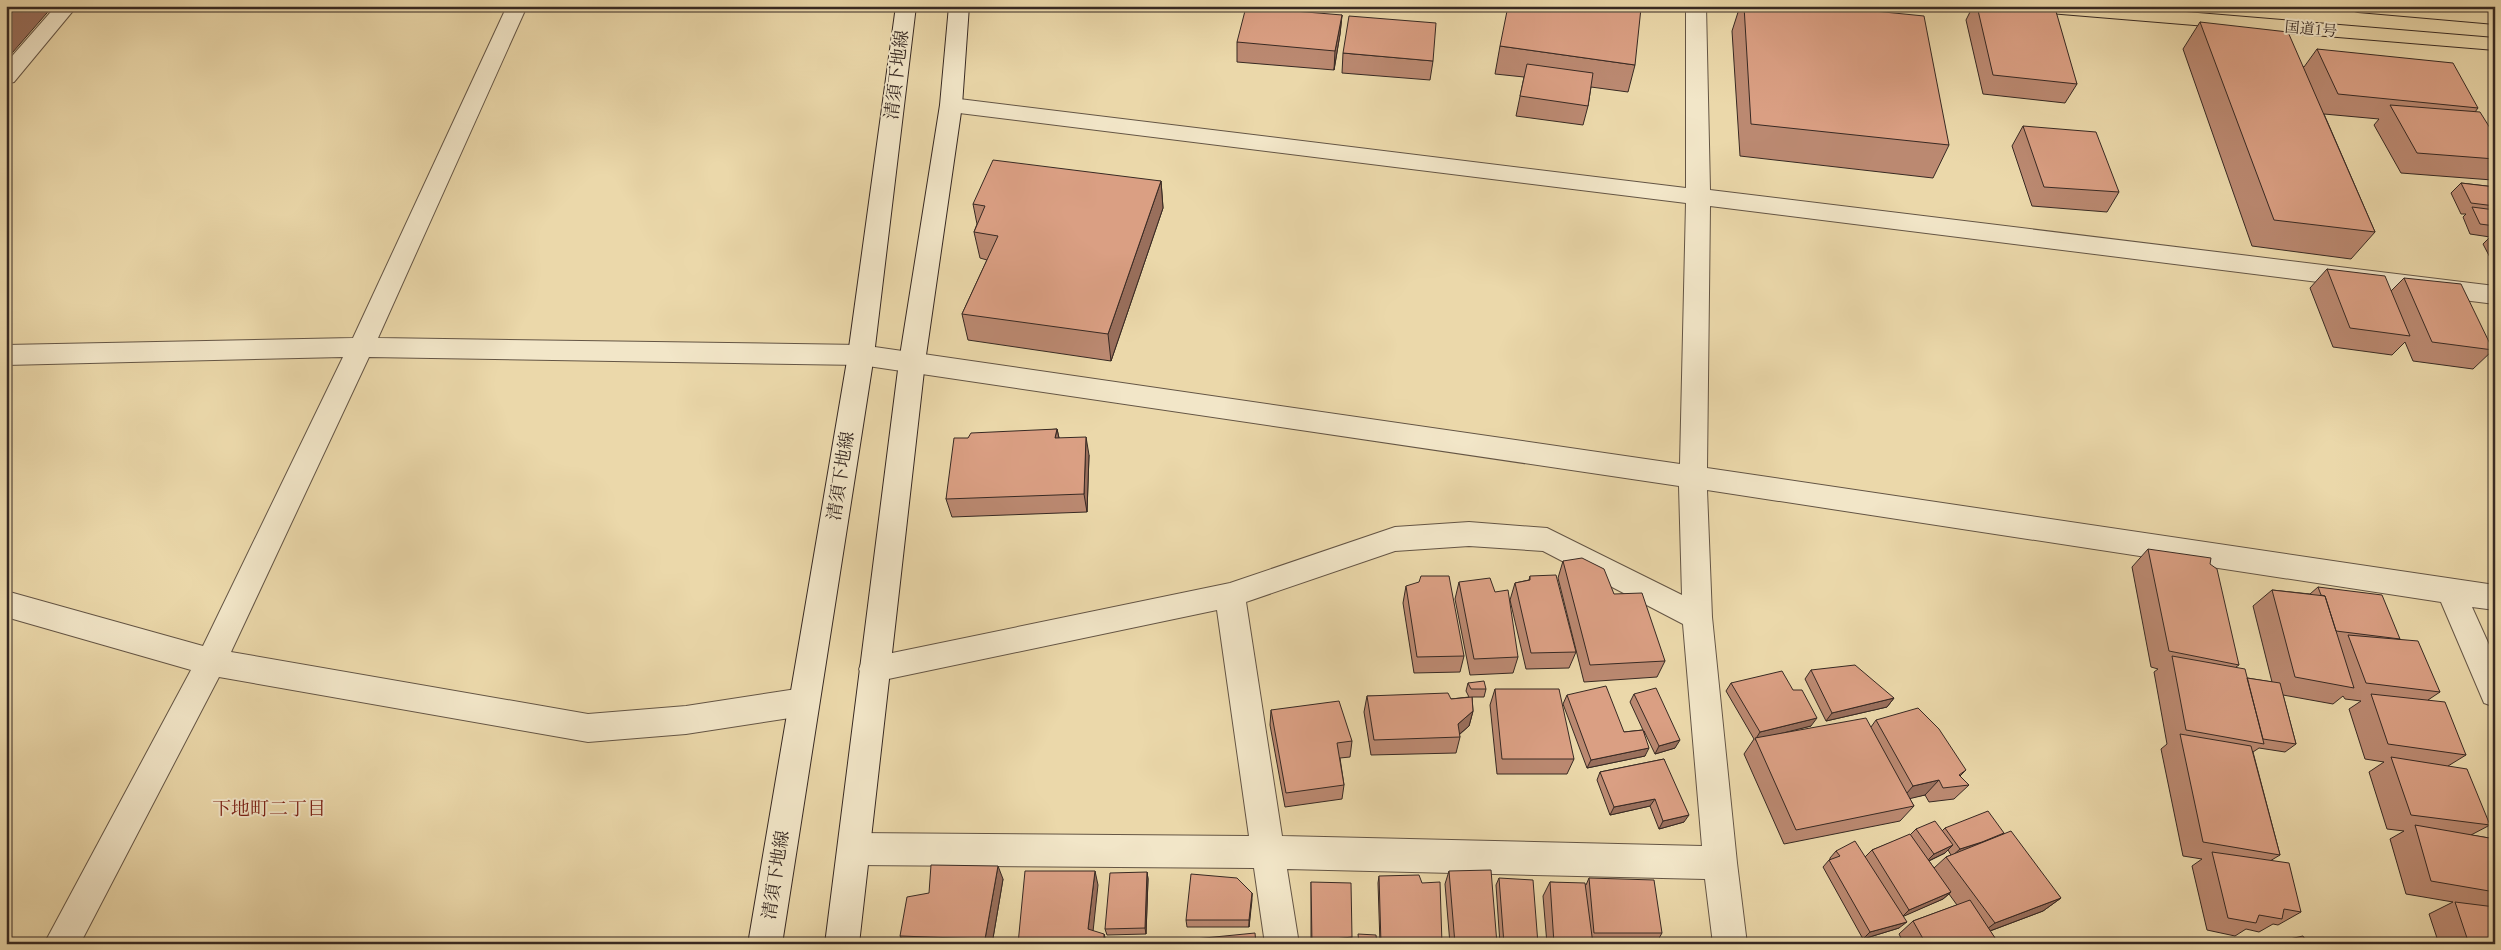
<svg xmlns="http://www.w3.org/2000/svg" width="2501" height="950" font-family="Cardo,'Noto Serif JP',serif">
<rect width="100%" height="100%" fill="#ebd8aa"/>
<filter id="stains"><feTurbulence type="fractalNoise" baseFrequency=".004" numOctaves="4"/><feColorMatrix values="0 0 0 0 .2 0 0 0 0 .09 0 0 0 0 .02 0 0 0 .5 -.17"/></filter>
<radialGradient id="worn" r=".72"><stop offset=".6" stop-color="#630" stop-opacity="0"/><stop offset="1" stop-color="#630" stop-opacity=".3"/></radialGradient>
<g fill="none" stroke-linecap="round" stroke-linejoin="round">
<g stroke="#645545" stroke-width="2">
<path id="street" d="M56,6H77L14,82L6,84V63Z
M507,6H527L378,338L861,345L1680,464L1686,203L951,112L943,110L940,105L943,100L951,98L1686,188V6H1706L1710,190L2495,286V304L1710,206L1707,468L2495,585V610L2472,607L2495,658V707L2484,703L2441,602L1707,490L1712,617L1737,863L1747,944H1713L1705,879L1287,869L1299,944H1265L1254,868L855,865L843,860L838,849L843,838L855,833L1249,836L1217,610L874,682L863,679L859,669L863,659L1230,583L1395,527L1469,522L1547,528L1682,595L1679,486L861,365L369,357L231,652L588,714L686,706L803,688L814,692L818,702L814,712L803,716L686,734L588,742L219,677L80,944H44L191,670L6,617V591L203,646L343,357L6,365V345L353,338ZM1469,546L1543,551L1683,624L1702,846L1282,836L1246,602L1395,551Z"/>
</g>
<g stroke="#372923" stroke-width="2">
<path id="secondary" d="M896,6H916L874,355L782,944H748L848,355Z
M949,6H969L962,105L925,362L859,944H825L899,362L940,105Z"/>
</g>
<g stroke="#372923" stroke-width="2">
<path id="highway" d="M2027,6H2114L2495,38V50L2037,12L2030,10Z
M2348,6H2431L2495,12V24L2358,12L2351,10Z"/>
</g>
<use href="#street" fill="#f2e6c8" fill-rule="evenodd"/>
<use href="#secondary" fill="#f2e6c8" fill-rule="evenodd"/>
<use href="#highway" fill="#ebd8aa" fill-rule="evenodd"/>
</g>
<path fill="#bb8971" stroke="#372923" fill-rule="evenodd" d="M1740,6H1824L1949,145L1933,178L1740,156L1732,31Z
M1973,6H2033L2077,84L2065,103L1983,94L1966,20Z
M1342,15L1340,34L1334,70L1237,62V42Z
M2200,22L2304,67L2317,49L2478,108L2475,112L2495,136V178L2492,180L2401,173L2374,125L2379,119L2324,114L2375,232L2351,259L2252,246L2183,49Z
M1500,46L1635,65L1628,92L1591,87L1588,106L1583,125L1516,116L1524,77L1495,74Z
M1343,53L1433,61L1430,80L1342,73Z
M2023,126L2119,192L2107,212L2032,206L2012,146Z
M1161,181L1163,208L1111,361L968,340L962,314L987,260L980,258L974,232L977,224L973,204Z
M2461,183L2495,187V267L2483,244L2490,237L2470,234L2463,217L2466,214H2461L2451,193Z
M2327,269L2391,291L2404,278L2493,350L2473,369L2413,361L2405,342L2392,355L2333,347L2310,288Z
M1057,429L1059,438L1089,455L1087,512L952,517L946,499L968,438Z
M2148,549L2239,665L2236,667L2247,678L2272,682L2253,606L2272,590L2310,594L2318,587L2400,639L2440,692L2428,700L2466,755L2448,766L2490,825L2471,835L2495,839V944H2439L2429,914L2453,902L2406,894L2390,839L2404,831L2387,829L2369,772L2384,762L2365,759L2349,709L2361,701L2345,699L2343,696L2333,704L2283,695L2296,744L2285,752L2259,748L2253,752L2280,855L2270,861L2301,912L2278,925L2273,924L2259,932L2246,929L2235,936L2207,930L2192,866L2202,859L2183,856L2161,749L2167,744L2154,672L2158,669L2151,667L2132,567Z
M1563,561L1614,594L1665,661L1657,677L1584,682L1558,578Z
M1530,576L1576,652L1569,668L1526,669L1510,600L1515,583L1529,580Z
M1459,582L1518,657L1513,673L1470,675L1455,599Z
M1406,586L1464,656L1460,672L1414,673L1403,603Z
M1811,670L1894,698L1887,707L1826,721L1805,679Z
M1468,683L1486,689L1484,697H1472L1473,711L1469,726L1459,735L1460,737L1456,753L1371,755L1364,712L1367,696L1451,699L1469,697L1466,691Z
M1731,683L1811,726L1777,734L1871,727L1876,720L1966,770L1960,776L1969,785L1954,799L1929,802L1925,795L1909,798L1914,806L1900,821L1784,844L1744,754L1754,739L1726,691Z
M1495,689L1574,759L1567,774H1497L1490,705Z
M1634,694L1675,748L1655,754L1644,731L1645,756L1587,768L1563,704L1567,695L1624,732L1643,730L1630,702Z
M1271,710L1352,741L1350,757L1340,758L1344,785L1342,799L1285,807L1270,725Z
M1664,759L1684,822L1659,829L1650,806L1610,815L1597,780L1600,772Z
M1945,828L2004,833L2061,898L2043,911L1990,931L1999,944H1904L1899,934L1913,921L1957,905L1949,894L1943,899L1903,916L1899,928L1863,939L1823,867L1829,860L1830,859V858L1836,851L1865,857L1872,850L1910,835L1916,829L1942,831ZM1948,850L1951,855L1946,857L1934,868L1929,861L1945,853Z
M1449,871L1497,944H1450L1445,884Z
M1147,872L1148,879L1146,934L1107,935L1105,929Z
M1379,876L1442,944H1380L1378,883Z
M1499,878L1538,944H1500L1496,885Z
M1589,878L1662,933L1658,940H1592L1593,944H1547L1543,896L1550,882L1586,885Z
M1003,879L992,944H905L900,936Z
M1311,882L1352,937L1351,944H1311Z
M1252,893L1249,927H1187L1186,920Z"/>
<path fill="#996f5c" stroke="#372923" d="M6,6H53L6,60Z
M1342,15L1340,34L1334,70L1335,51Z
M1161,181L1163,208L1111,361L1108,334Z
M1057,429L1061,447L1055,438Z
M1086,437L1089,455L1087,512L1084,494Z
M1894,698L1887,707L1826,721L1832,713Z
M1473,711L1469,726L1456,737L1458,724Z
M1817,718L1811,726L1755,740L1760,732Z
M1680,740L1675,748L1655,754L1659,746Z
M1649,748L1645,756L1587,768L1591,760Z
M1939,780L1925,795L1900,801L1913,786Z
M1655,799L1650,806L1610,815L1614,807Z
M1689,815L1684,822L1659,829L1663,821Z
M2005,835L1952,856L1960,849Z
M1953,845L1945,853L1926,862L1934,854Z
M998,866L1003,879L992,944H988L985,939Z
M1095,871L1098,885L1092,941L1088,929Z
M1147,872L1148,879L1146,934L1145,928Z
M1951,892L1943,899L1902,917L1909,910Z
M1252,893V900L1249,927V920Z
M2061,898L2043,911L1979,935L1995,923Z
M1907,922L1899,928L1863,939L1870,932Z
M1104,934L1107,944H1104Z"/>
<path fill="#da9f83" stroke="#372923" d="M1508,6H1625L1641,8L1635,65L1500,46Z
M1744,6H1824L1924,16L1949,145L1751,124Z
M1977,6H2033L2055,8L2077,84L1993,75Z
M1246,7L1342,15L1335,51L1237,42Z
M1349,16L1436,23L1433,61L1343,53Z
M2200,22L2288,32L2375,232L2274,220Z
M2317,49L2453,63L2478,108L2338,94Z
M1527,64L1593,73L1588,106L1520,96Z
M2390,105L2480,112L2495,136V159L2417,153Z
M2023,126L2096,132L2119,192L2044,187Z
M993,160L1161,181L1108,334L962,314L998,236L974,232L985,206L973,204Z
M2461,183L2495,187V206L2471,203Z
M2472,207L2495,210V226L2480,224Z
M2327,269L2385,276L2410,336L2350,328Z
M2404,278L2461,284L2493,350L2432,342Z
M1057,429L1055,438L1086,437L1084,494L946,499L954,438H968L971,433Z
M2148,549L2211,558L2210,564L2217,569L2239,665L2169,651Z
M1582,558L1604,569L1614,594L1642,593L1665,661L1590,665L1563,561Z
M1556,575L1576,652L1531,653L1515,583L1530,580V576Z
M1421,576H1449L1464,656L1417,657L1406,586L1419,582Z
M1490,578L1495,592L1508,590L1518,657L1474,659L1459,582Z
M2318,587L2382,595L2400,639L2336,631L2325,596L2321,595Z
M2272,590L2325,596L2354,688L2295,677Z
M2348,635L2418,641L2440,692L2366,683Z
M2172,656L2245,669L2264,744L2186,730Z
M1855,665L1894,698L1832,713L1811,670Z
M1782,671L1793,690H1802L1817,718L1760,732L1731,683Z
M2247,678L2280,683L2296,744L2263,739Z
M1484,681L1486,689H1471L1468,683Z
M1606,686L1624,732L1643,730L1649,748L1591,760L1567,695Z
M1656,688L1680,740L1659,746L1634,694Z
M1495,689H1559L1574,759H1502Z
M1448,693L1451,699L1472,697L1473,711L1458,724L1460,737L1374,740L1367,696Z
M2371,694L2445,702L2466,755L2388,744Z
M1339,701L1352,741L1337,743L1344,785L1286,793L1271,710Z
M1918,708L1939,729L1966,770L1959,775L1969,785L1943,788L1939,780L1913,786L1876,720Z
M1866,718L1914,806L1796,830L1755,738Z
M2180,734L2251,746L2280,855L2203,842Z
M2391,757L2467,769L2490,825L2411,815Z
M1664,759L1689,815L1663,821L1655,799L1614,807L1600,772Z
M1988,811L2004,833L1982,842L1960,849L1945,828Z
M1935,821L1953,845L1934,854L1916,829Z
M2415,825L2495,839V892L2431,881Z
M2011,831L2061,898L1995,923L1946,857Z
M1910,834L1951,892L1909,910L1872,850Z
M1855,841L1907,922L1870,932L1829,860L1840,856L1836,851Z
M2212,852L2289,863L2301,912L2284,909L2282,919L2259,915L2256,923L2228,918Z
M931,865L998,866L985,939L900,936L907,897L929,893Z
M1491,870L1497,944H1455L1449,871Z
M1025,871H1095L1088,929L1104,934V944H1018Z
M1147,872L1145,928L1105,929L1110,873Z
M1191,874L1237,878L1252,893L1249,920H1186Z
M1419,875L1422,883L1440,882L1442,944H1381L1379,876Z
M1499,878L1533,880L1538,944H1504Z
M1589,878L1654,880L1662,933H1594Z
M1311,882L1351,883L1352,937L1334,939V944H1312Z
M1550,882L1585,883L1593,944H1554Z
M1970,900L1999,944H1926L1913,921Z
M2455,902L2495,907V944H2469Z
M1255,933L1256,944H1164V942Z
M1358,934L1376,935L1377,944H1359Z
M2303,936L2308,944H2267Z
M1607,940L1666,944H1607Z
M2010,940L2012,944H2001Z"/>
<g text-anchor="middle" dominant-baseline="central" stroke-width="4" stroke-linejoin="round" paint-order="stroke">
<g font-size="15" fill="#372923" stroke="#f2e6c8">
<text transform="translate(2311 29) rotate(5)">国道1号</text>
</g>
<g font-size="18" fill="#372923" stroke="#f2e6c8">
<text transform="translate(897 75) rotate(-83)">清須下地線</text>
<text transform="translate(841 476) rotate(-81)">清須下地線</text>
<text transform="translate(776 875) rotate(-81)">清須下地線</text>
</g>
<g font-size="19" fill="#7a1f14" stroke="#f2e6c8">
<text x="269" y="809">下地町二丁目</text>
</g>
</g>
<rect width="2501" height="950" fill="none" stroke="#ebd8aa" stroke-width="25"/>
<rect x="8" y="8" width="2486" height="935" fill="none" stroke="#372923" stroke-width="2.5"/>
<rect x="12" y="12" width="2476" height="925" fill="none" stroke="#372923"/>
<rect width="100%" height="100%" filter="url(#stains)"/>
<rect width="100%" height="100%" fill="url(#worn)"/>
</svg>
